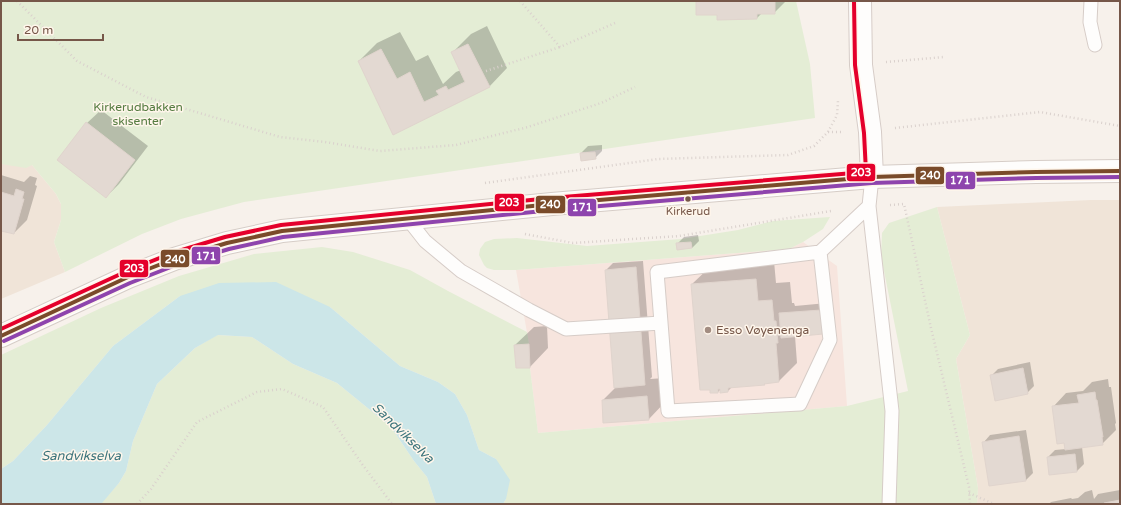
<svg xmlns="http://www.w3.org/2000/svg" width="1121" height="505" font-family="'Varela Round',sans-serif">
<rect width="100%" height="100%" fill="#f7f1eb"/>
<path fill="#f0e4d8" d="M1,164L32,165L56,194L61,204V220L54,242L65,272L1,299Z
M1091,200H1120V504H977L978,488L956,359L970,335L937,207Z"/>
<path fill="#f7e5de" d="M803,242L837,266L847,406L538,433L530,368H516L514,345L529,344L516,270L789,249Z"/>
<path fill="#e4edd5" d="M1,1H796L810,64L815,118L244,202L181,219L142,234L65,272L54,242L61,220V204L56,194L32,165L26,168L1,164Z
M937,207L970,335L956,359L978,488L977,504H503L506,499L496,459L479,450L467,415L455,394L438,382L400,366L330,307L180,296L113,346L47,425L13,461L1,469V355L101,308L179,276L254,254L322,247L353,252L410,270L448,291L527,332L529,344L514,345L516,368H530L538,433L847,406L908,391L881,256L882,233L889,223Z
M830,217L823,229L803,242L789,249L516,270H494L487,268L484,265L479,255L480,249L485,242L494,239L517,238L587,246L681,239L738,230L773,221Z
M217,335L252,337L293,364L337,383L391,427L414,461L427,477L436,504H100L119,483L126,471L133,441L157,384L195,348Z"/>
<path fill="#cce6e8" d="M276,282L330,307L400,366L438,382L455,394L467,415L479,450L496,459L510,480L506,499L503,504H436L427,477L414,461L391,427L337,383L293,364L252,337L218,335L195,348L157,384L133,441L126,471L119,483L102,503L100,504H1V469L13,461L47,425L113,346L180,296L219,283Z"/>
<path fill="#0003" d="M697,1H786L774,13H762L757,18L718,14Z
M487,26L507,68L489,87L393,134L359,61L377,43L400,32L416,61L428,55L443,84L456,72L461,70L452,53L471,34Z
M101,110L148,146L119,184L106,197L87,123Z
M602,145V151L595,158L581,153L588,146Z
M1,175L24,182L30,176L37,178L35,185L37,186L27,220L14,233L1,230Z
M698,235L699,241L692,248L677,244L684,237Z
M643,261L652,377L650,379L665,378L667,400L649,419L603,400L615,388L606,270L613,263Z
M774,261L776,283L790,282L792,303H794L795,306L827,303L795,336L797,363L779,381L766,382L764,384L732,387L728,391L721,389L718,392L692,284L711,266Z
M547,326L548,348L530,367L515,345L534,327Z
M1030,362L1034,386L1027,393L991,376L998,369Z
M1108,379L1109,387H1111L1116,423L1115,424L1116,430L1102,444L1082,447L1084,464L1077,471L1050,474L1048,457L1055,450L1066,449L1053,407L1066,393L1083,391L1092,382Z
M1026,430L1033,473L1026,480L984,442L990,435Z
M1092,490L1094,499L1098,494L1120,490V504H1049L1051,502L1071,498L1072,499L1078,498L1085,492Z"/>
<path fill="#e3d9d2" stroke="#e0d4cd" d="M696,1H775V14H757V19L717,20V15H696Z
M468,44L490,87L393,135L358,61L381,49L397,79L410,72L424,102L439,95L436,91L446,86L448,90L465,82L451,52Z
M86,122L135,160L106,198L57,160Z
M595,152L596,159L581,161L580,153Z
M16,189L24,192L22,199H24L14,234L1,231V192L14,196Z
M691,242L692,248L677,250L676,243Z
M636,267L645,385L614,388L605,270Z
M756,279L758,301L772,300L774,321H776L778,343H776L779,382L764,384L765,385L728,388V392L720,393V389H718V393H710V390H700L691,284Z
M821,310L823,334L781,338L779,313Z
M529,344L530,368H516L514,345Z
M1023,368L1028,394L995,401L990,375Z
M1095,392L1096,400H1097L1103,437H1102L1103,445L1065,450L1064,443L1057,444L1052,406L1079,403L1077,395Z
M647,396L649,420L603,423L602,400Z
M1019,436L1026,481L989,486L982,442Z
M1075,454L1077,472L1049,475L1047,457Z
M1120,500V504H1104V503Z"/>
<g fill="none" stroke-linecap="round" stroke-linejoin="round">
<g stroke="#d6ccc7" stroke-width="15">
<path id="service" d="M1091,1L1090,22L1095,45
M869,206L892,411L889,504
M407,218L425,241L461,271L529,310L566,329L661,323
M820,252L830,340L800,404L668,411L657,272L820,252L869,206L872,177"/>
</g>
<g stroke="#d6ccc7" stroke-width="24">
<path id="minor" d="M860,1L861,65L870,132L872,177"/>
</g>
<g stroke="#d6cdc7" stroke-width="24">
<path id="secondary" d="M1,336L128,277L174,259L227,243L282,231L552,204L872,177L1036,172L1120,171"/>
</g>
<path stroke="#dad1cd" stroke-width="2.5" stroke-dasharray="1 3" stroke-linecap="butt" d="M17,1L77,61L146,97L280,137L325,142L380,151L456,145L528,127L601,103L635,87
M520,1L560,47L615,23
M886,62L944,57
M486,71L560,47
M895,128L1040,112L1120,126
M828,132L837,115L838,101
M485,183L658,159L788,155L814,146L828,132H844
M890,205L904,204L931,328L969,487L970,504
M525,234L573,243L679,236L831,211
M1,260H2
M969,493L994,504
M137,504L151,489L197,422L257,392L282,389L323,407L362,464L392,504"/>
<use href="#service" stroke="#fefdfc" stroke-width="13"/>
<use href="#minor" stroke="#fefdfc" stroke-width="22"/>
<use href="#secondary" stroke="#fefdfc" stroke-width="22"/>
<g stroke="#fff6eb" stroke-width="7">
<path id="bus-1" d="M1,336L128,277L174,259L227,243L282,231L552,204L872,177L1036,172L1120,171"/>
</g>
<g stroke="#fff6eb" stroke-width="7">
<path id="bus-2" d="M4,341L130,283L176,265L229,249L283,237L553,210L872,183L1036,178L1120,177"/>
</g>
<g stroke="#fff6eb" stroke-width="7">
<path id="bus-3" d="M1,329L125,272L172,253L225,237L281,225L551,198L866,172L864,133L855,65L854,1"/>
</g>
<use href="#bus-1" stroke="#7a4b2a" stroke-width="4"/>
<use href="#bus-2" stroke="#8e44ad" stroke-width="4"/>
<use href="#bus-3" stroke="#e4002b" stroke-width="4"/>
</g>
<circle fill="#765749" stroke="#fff6eb" stroke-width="1.5" cx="688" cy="199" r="3.5"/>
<circle fill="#a38d82" stroke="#fff6eb" stroke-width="1.5" cx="708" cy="330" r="4"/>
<g text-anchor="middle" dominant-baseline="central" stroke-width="3" stroke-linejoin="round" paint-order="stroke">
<g font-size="11" fill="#765749" stroke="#fff6eb">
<text x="688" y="211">Kirkerud</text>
</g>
<g font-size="12" fill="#557c41" stroke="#fff6eb">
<text x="138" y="107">Kirkerudbakken<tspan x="138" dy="14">skisenter</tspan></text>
</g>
<g font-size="12" fill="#765749" stroke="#fff6eb" text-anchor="start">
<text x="716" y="330">Esso Vøyenenga</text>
</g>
<g font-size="13" font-style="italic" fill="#3c747c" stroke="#fff6eb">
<text transform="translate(403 433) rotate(44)">Sandvikselva</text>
<text x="81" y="456">Sandvikselva</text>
</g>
</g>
<g stroke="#fff6eb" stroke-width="1.5">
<rect x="846" y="163" width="30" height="19" rx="4" fill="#e4002b"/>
<rect x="915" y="166" width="30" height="19" rx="4" fill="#7a4b2a"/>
<rect x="945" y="171" width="31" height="19" rx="4" fill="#8e44ad"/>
<rect x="494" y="193" width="31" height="19" rx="4" fill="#e4002b"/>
<rect x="535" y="195" width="31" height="19" rx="4" fill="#7a4b2a"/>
<rect x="567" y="198" width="30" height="19" rx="4" fill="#8e44ad"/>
<rect x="191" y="246" width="30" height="19" rx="4" fill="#8e44ad"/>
<rect x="160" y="249" width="30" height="19" rx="4" fill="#7a4b2a"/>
<rect x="119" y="259" width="30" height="19" rx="4" fill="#e4002b"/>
</g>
<g font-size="11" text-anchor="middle" font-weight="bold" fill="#fff">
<text x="861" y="176">203</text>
<text x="930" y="179">240</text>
<text x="960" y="184">171</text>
<text x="509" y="206">203</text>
<text x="550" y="208">240</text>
<text x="582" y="211">171</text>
<text x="206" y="260">171</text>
<text x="175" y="263">240</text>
<text x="134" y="272">203</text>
</g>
<rect width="1121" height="505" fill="none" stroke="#765749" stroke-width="4"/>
<path d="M18 34v6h85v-6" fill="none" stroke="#765749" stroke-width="2"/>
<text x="24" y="34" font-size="12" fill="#765749" stroke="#fff6eb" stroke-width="3" paint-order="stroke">20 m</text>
</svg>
